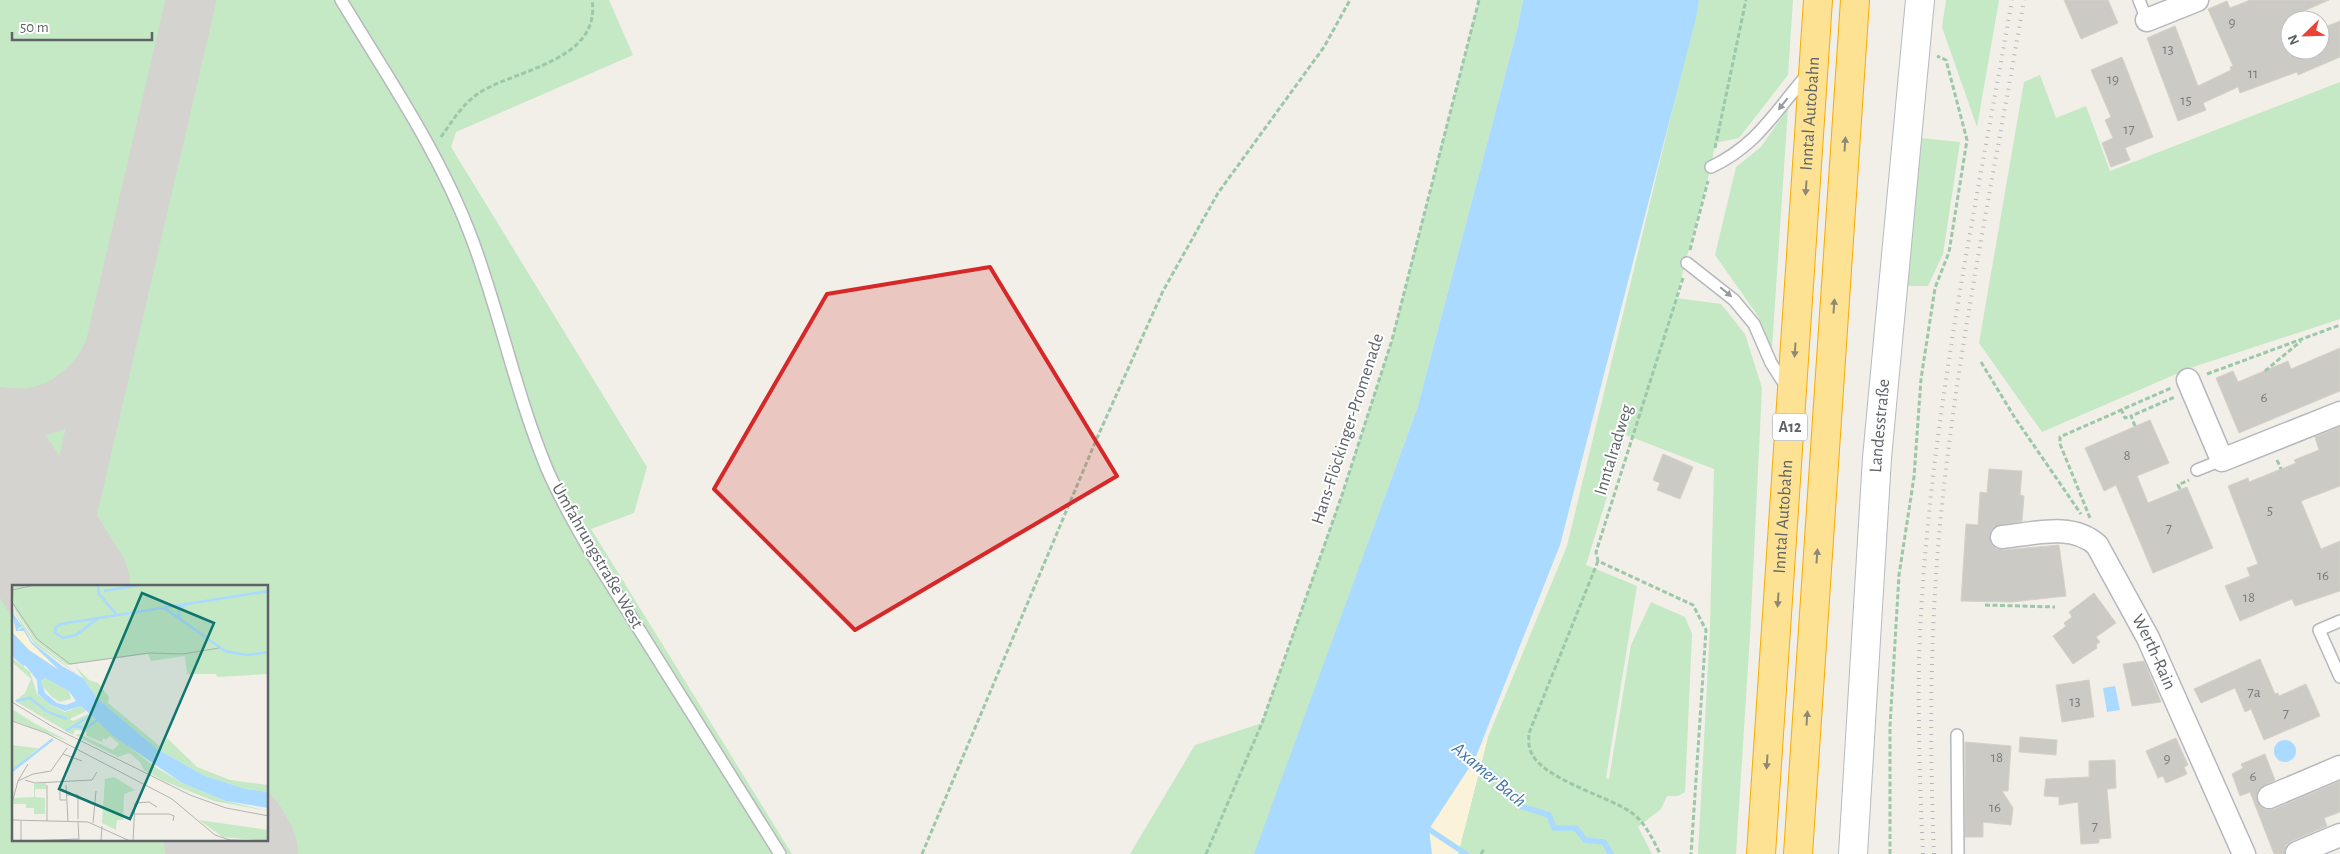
<svg xmlns="http://www.w3.org/2000/svg" width="2340" height="854" font-family="'Alegreya Sans',sans-serif">
<rect width="100%" height="100%" fill="#f1efe8"/>
<path fill="#c5e8c5" fill-rule="evenodd" d="M0,0H609L633,55L456,132L451,147L647,467L634,513L591,529L792,854H0ZM14,586H268V840H14Z
M1479,0H1523L1517,30L1417,409L1256,851L1254,854H1130L1195,745L1262,723L1342,495L1392,340Z
M1699,0H1793L1788,75L1739,138L1715,143L1711,167L1676,298L1721,304L1745,334L1762,388L1750,635L1736,854H1698L1710,628L1714,469L1626,435L1586,565L1637,586L1606,778L1609,779L1631,645L1651,602L1685,617L1692,634L1685,792L1678,796H1667L1661,809L1638,827L1652,854H1458L1488,737L1567,546Z
M1946,0H1999L1977,127L1942,27Z
M2040,75L2056,118L2086,106L2110,171L2340,82V319L2190,368L2042,432L1979,343L2024,82Z
M1788,108L1772,348L1758,316L1715,255L1736,167L1761,147Z
M1920,138L1960,142L1943,254L1928,286H1907Z"/>
<path fill="#fbf3d9" d="M1488,737L1458,854H1432L1429,830Z"/>
<path fill="#aadaff" d="M1523,0H1699L1696,18L1560,545L1475,759L1429,829L1432,854H1254L1417,409L1517,30Z
M2115,686L2120,710L2107,712L2103,688Z
M2274 751a11 11 0 1 1 22 0a11 11 0 1 1-22 0Z"/>
<g fill="none" stroke-linecap="round" stroke-linejoin="round">
<path stroke="#aadaff" stroke-width="5.5" d="M1469,755L1503,782L1520,806L1549,815L1554,828H1576L1585,840L1604,842L1611,854
M1424,826L1466,854"/>
<path stroke="#d4d3d0" stroke-width="50" d="M0,412C46,420 87,396 107,354
M72,586L65,566V542L191,0"/>
<path stroke="#d4d3d0" stroke-width="126" d="M0,480L67,586
M227,840L235,854"/>
</g>
<path fill="#cccac5" stroke="#d6d1c6" d="M2064,0H2108L2118,23L2081,39Z
M2250,0H2329L2290,17V50H2320V29L2340,21V57L2298,75L2297,72L2240,93L2238,87L2203,103L2206,110L2178,121L2147,38L2175,26L2198,86L2231,70L2230,67L2233,66L2208,9L2227,1L2230,8Z
M2122,57L2153,137L2125,148L2130,160L2111,167L2102,143L2113,138L2105,120L2111,117L2091,70Z
M2340,348V391L2239,433L2216,378L2233,371L2238,382L2288,361L2291,369Z
M2150,420L2169,463L2137,476L2148,503L2187,487L2213,548L2153,573L2116,485L2104,491L2085,448Z
M2340,427V486L2301,501L2321,549L2340,541V591L2295,606L2292,599L2240,621L2225,586L2250,576L2247,568L2258,564L2228,486L2248,478L2249,482L2296,463L2294,460L2319,450L2315,437Z
M1663,454L1693,467L1680,499L1657,490L1660,483L1653,480Z
M1989,469L2022,471L2020,495L2024,496L2022,521L1994,527L1990,532L1991,544L1996,549L2003,550L2059,545L2066,596L2012,602L1961,601L1966,524L1978,525L1980,492L1987,493Z
M2094,593L2116,623L2096,637L2100,642L2096,645L2097,648L2073,664L2053,636L2066,626L2064,623L2072,617L2069,612Z
M2260,659L2275,694L2278,693L2279,696L2306,684L2320,716L2264,740L2251,709L2245,712L2235,688L2201,703L2194,689Z
M2144,661L2161,702L2132,706L2123,664Z
M2089,680L2094,717L2062,722L2056,685Z
M2020,737L2057,740L2056,755L2019,752Z
M2176,738L2188,765L2184,767L2187,774L2166,783L2163,776L2158,778L2146,751Z
M1965,742L2011,746L2008,791H2002L2013,808L2011,825L1983,822V837H1965Z
M2265,754L2275,780L2259,789L2256,796L2261,807L2267,810L2274,809L2340,781V812L2324,818L2327,826L2292,841L2286,845L2284,854H2274L2250,792L2240,796L2232,774L2243,768L2241,764Z
M2115,760L2116,788L2107,789L2111,838L2099,839V843L2081,844L2078,802L2059,805V797L2044,796L2046,779L2089,777V761Z"/>
<g fill="none" stroke-linecap="round" stroke-linejoin="round">
<g stroke="#b5b8bc" stroke-width="14">
<path id="service" d="M341,0C388,78 440,153 472,239C500,314 516,394 547,469C560,499 576,527 593,556L780,854
M2139,0L2147,20
M1711,167C1758,145 1775,111 1808,74
M1687,263L1734,300L1754,324L1771,363L1787,388
M2197,470L2222,460
M2340,621L2319,630L2340,677
M1957,735L1958,854"/>
</g>
<g stroke="#b5b8bc" stroke-width="25">
<g id="minor">
<path d="M2147,20L2197,0"/>
<path d="M2188,380L2222,460L2340,413"/>
<path id="s1" d="M2002,537C2033,534 2072,522 2097,545L2148,638L2244,854"/>
<path d="M2269,797L2340,767"/>
<path d="M2297,853L2340,835"/>
</g>
</g>
<g stroke="#b6babf" stroke-width="30">
<g id="secondary">
<path id="s2" d="M1853,854L1877,458L1920,0"/>
</g>
</g>
<g stroke="#f9ab00" stroke-width="30">
<g id="motorway">
<path id="s3" d="M1761,854L1818,0"/>
<path d="M1798,854L1855,0"/>
</g>
</g>
<path stroke="#9cc7a9" stroke-width="3" stroke-dasharray="5 2.5" stroke-linecap="butt" d="M441,137C453,120 465,100 484,90C521,69 601,59 592,0
M1715,148L1746,0
M1690,250L1708,181
M1683,278L1596,552L1598,561L1693,605L1706,630L1691,854
M1981,362L2015,418L2081,514
M2265,371L2301,341
M2207,374L2340,325
M2121,409L2125,418L2131,416
M2135,426L2131,416L2175,397
M2277,460L2281,469
M2180,489L2178,485L2189,480
M2090,518L2060,444V437L2171,388
M1598,561L1529,733C1529,738 1528,744 1530,749C1537,778 1609,796 1632,813C1644,821 1654,841 1660,854
M1985,605L2055,607
M922,854L1097,438L1163,291L1218,193L1324,47L1350,0
M1206,854L1262,723L1342,495L1392,340L1479,0
M1481,854L1484,849
M1890,854V726L1899,575L1914,477L1921,379L1935,288L1949,252L1967,140L1946,60L1937,56"/>
<use href="#service" stroke="#fff" stroke-width="11"/>
<use href="#minor" stroke="#fff" stroke-width="22"/>
<use href="#secondary" stroke="#fff" stroke-width="28"/>
<use href="#motorway" stroke="#fde293" stroke-width="28"/>
<path stroke="#b6b7b8" stroke-width="4" stroke-dasharray="1 6" stroke-linecap="butt" d="M1923,854C1920,789 1918,724 1919,659C1926,438 1974,218 2012,0
M1934,854C1929,734 1930,615 1943,495C1961,329 1996,165 2024,0"/>
</g>
<defs><path id="oneway-solid" d="M-6-.8H1V-3.2L6.5 0L1 3.2V.8H-6Z" transform="scale(1.25)"/></defs>
<g fill="#979a9d">
<use href="#oneway-solid" transform="translate(1783 104) rotate(128)"/>
<use href="#oneway-solid" transform="translate(1726 292) rotate(40)"/>
</g>
<g fill="#8e8975">
<use href="#oneway-solid" transform="translate(1845 144) rotate(-86)"/>
<use href="#oneway-solid" transform="translate(1806 188) rotate(94)"/>
<use href="#oneway-solid" transform="translate(1834 306) rotate(-86)"/>
<use href="#oneway-solid" transform="translate(1795 350) rotate(94)"/>
<use href="#oneway-solid" transform="translate(1817 556) rotate(-86)"/>
<use href="#oneway-solid" transform="translate(1778 600) rotate(94)"/>
<use href="#oneway-solid" transform="translate(1807 718) rotate(-86)"/>
<use href="#oneway-solid" transform="translate(1767 762) rotate(94)"/>
</g>
<path fill="#d62828" fill-opacity="0.2" stroke="#d62828" stroke-width="4" stroke-linejoin="round" d="M990,267L1117,476L855,630L714,489L827,294Z"/>
<g text-anchor="middle" dominant-baseline="central" stroke-width="4" stroke-linejoin="round" paint-order="stroke">
<g font-size="15" fill="#7a7d7f">
<text x="2232" y="22">9</text>
<text x="2168" y="49">13</text>
<text x="2253" y="73">11</text>
<text x="2113" y="79">19</text>
<text x="2186" y="100">15</text>
<text x="2129" y="129">17</text>
<text x="2264" y="397">6</text>
<text x="2127" y="455">8</text>
<text x="2270" y="510">5</text>
<text x="2169" y="528">7</text>
<text x="2323" y="575">16</text>
<text x="2249" y="597">18</text>
<text x="2254" y="692">7a</text>
<text x="2075" y="701">13</text>
<text x="2286" y="713">7</text>
<text x="1997" y="757">18</text>
<text x="2167" y="758">9</text>
<text x="2253" y="776">6</text>
<text x="1995" y="807">16</text>
<text x="2095" y="826">7</text>
</g>
<rect fill="#fff" stroke="#8f9295" stroke-width="1" x="1772.5" y="413.5" width="35" height="27" rx="4"/>
<g font-size="16" font-weight="bold" fill="#5f6368">
<text x="1790" y="427">A12</text>
</g>
<g font-size="18" fill="#5f6368" stroke="#fff">
<text stroke="none"><textPath href="#s3" startOffset="742">Inntal Autobahn</textPath></text>
<text stroke="none"><textPath href="#s2" startOffset="429">Landesstraße</textPath></text>
<text transform="translate(1348 429) rotate(-72)">Hans-Flöckinger-Promenade</text>
<text transform="translate(1614 450) rotate(-73)">Inntalradweg</text>
<text stroke="none"><textPath href="#s3" startOffset="338">Inntal Autobahn</textPath></text>
<text transform="translate(597 556) rotate(60)">Umfahrungstraße West</text>
<text stroke="none"><textPath href="#s1" startOffset="220">Werth-Rain</textPath></text>
</g>
<g font-size="19" font-style="italic" fill="#4174aa" stroke="#fff">
<text transform="translate(1489 775) rotate(40)">Axamer Bach</text>
</g>
</g>
<g transform="translate(12 585)">
<rect width="256" height="256" fill="#f1efe8"/>
<path d="M0,0H256V89L205,92L204,89H175L173,71L139,76L136,69L55,80L23,55L3,25ZM0,23L22,55L66,90L23,59L11,42L7,43L9,39ZM0,73L18,87L25,109L37,119L53,127L69,121L74,126L58,134L61,136L76,129L140,180L170,198L214,216L256,226L202,216L152,196L132,185L128,177L117,168L106,172L63,150L67,149L101,165L107,159L98,151L94,155L91,153L90,157L75,151L74,146L63,145L61,150L3,116L13,108L19,94L0,77ZM63,81L77,95L86,98L97,112L96,118L150,163L155,153L185,182L218,195L256,200V207L234,204L193,191L145,164L85,113ZM34,93L57,106L59,114L48,117L40,112L31,102L29,96ZM0,124L22,138L58,157L0,135ZM0,160L23,163H26L0,186ZM102,192L123,205L112,209L111,235H105L104,245L90,238L93,194ZM34,198V204H23V212L33,213V229H22V223H14V219H1L2,213L22,212V199ZM187,235L256,245V256L211,252Z" fill="#c5e8c5"/>
<path d="M0,31L3,33L4,46H11L19,58L48,87L31,77L3,52L0,47Z" fill="#fbf3d9"/>
<path d="M0,27L9,40L5,46L11,42L20,57L50,81L71,93L85,113L145,164L193,191L234,204L256,207V223L214,216L170,198L100,150L69,121L53,126L37,119L26,109L25,95L13,80L11,81L0,71V47L17,65L47,85L19,58L12,46H4ZM33,93L57,106L64,116L54,120L45,118L33,108L29,96Z" fill="#aadaff" fill-rule="evenodd"/>
<path fill="none" stroke="#aadaff" stroke-width="2.5" d="M86,0L87,9L105,30M92,6L127,0M147,23L154,24L213,66L234,70L257,67M168,34L166,25L174,19M49,39L44,42L43,48L51,53L64,50L86,33M49,39L257,6M4,116L18,113L36,127L55,134M62,141L74,143L87,134M54,146L81,129M0,186L41,154"/>
<path fill="none" stroke="#b3b3b1" stroke-width="1" d="M0,5L24,0M0,17L25,54L58,79L137,68L171,69L207,63M0,117L41,142L178,210L214,223L257,231M0,136L34,148L160,214L203,250L218,255L247,256M51,169L70,176M13,195L23,198L80,195L85,187M6,196L16,179M35,200V236M48,200V215H54M54,200L56,236M54,210H66V234M0,218L6,196L21,189L39,186L55,163M123,229H157L162,231L161,236M0,235L76,237L118,256M66,236L67,256M81,238L84,206M9,256V236M17,256L66,254M89,256L90,241M121,256L123,218L137,217L145,222"/>
<path fill="#0f766e" fill-opacity="0.15" stroke="#0f766e" stroke-width="2.5" d="M130,8L202,38L118,234L47,204Z"/>
<rect width="256" height="256" fill="none" stroke="#5f6368" stroke-width="2.5"/>
</g>
<g transform="translate(2305 35) rotate(247)"><circle r="24" fill="#ffffff" stroke="#bfc1c3"/>
<path d="M0-4L9 19L0 12L-9 19Z" fill="#ea4335"/>
<text y="-8" font-size="14" font-weight="bold" text-anchor="middle" fill="#5f6368">N</text>
</g>
<path d="M12 32v8h140v-8" fill="none" stroke="#5f6368" stroke-width="2.5"/>
<text x="20" y="32" font-size="15" fill="#5f6368" stroke="#ffffff" stroke-width="4" paint-order="stroke">50 m</text>
</svg>
